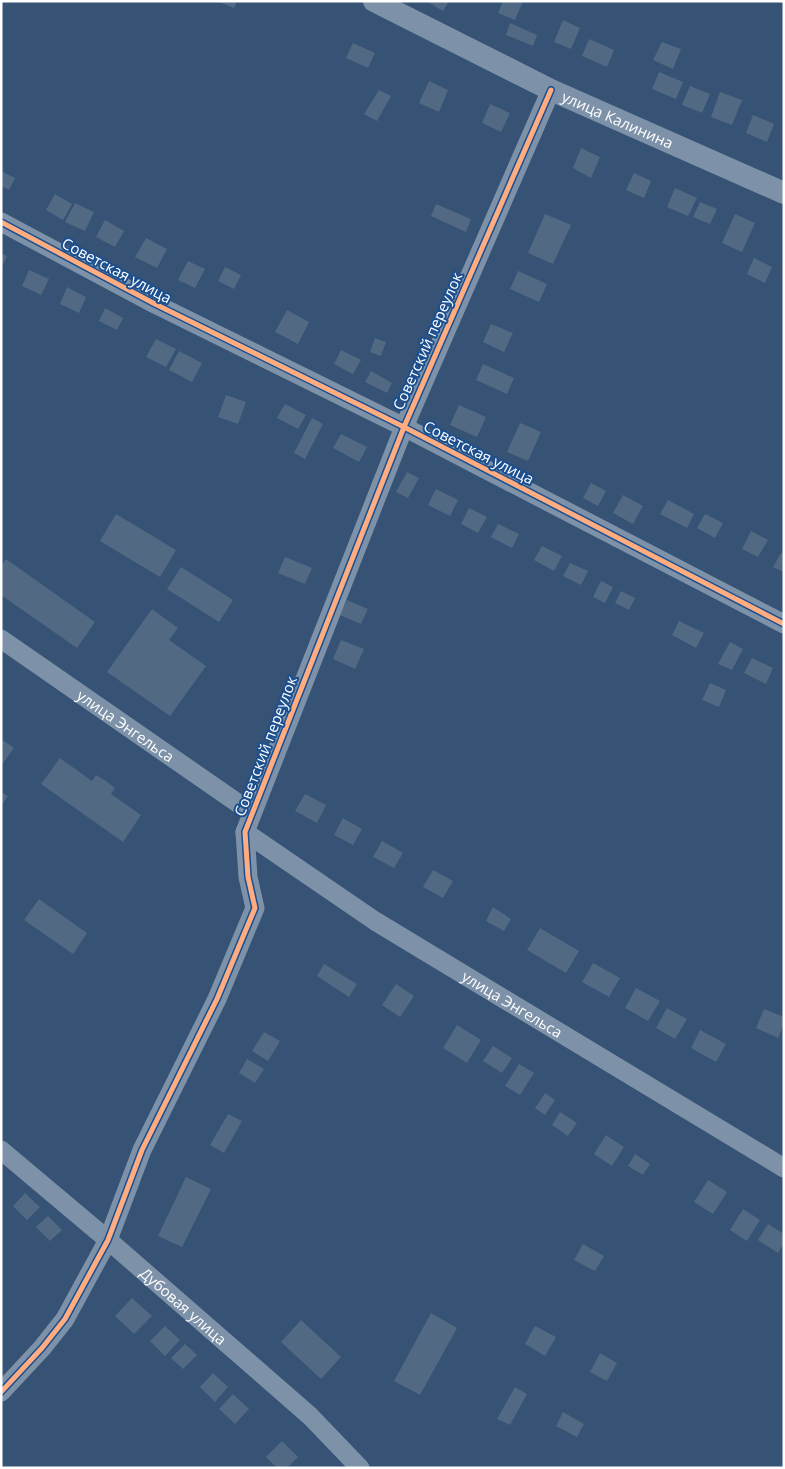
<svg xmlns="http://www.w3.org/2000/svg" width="785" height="1469" font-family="'Open Sans',sans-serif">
<rect width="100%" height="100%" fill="#365274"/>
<path fill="#526984" d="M217,1H237L234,8Z
M426,1H449L443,11Z
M503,1H523L515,20L498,13Z
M563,20L580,28L571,49L554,42Z
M510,23L537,35L533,46L506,35Z
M589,39L614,50L607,67L582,56Z
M662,42L681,49L673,69L653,60Z
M353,43L375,53L368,68L346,58Z
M659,72L683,82L676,99L652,89Z
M429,81L448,90L439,112L419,103Z
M690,86L710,94L702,113L682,105Z
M379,90L391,96L377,121L364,114Z
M720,92L742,100L732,125L711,117Z
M490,104L510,113L501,132L482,123Z
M753,115L774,124L767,142L746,133Z
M581,148L600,157L591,178L573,168Z
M1,171L15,178L9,190L1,186Z
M634,173L651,181L644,198L626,190Z
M675,188L697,198L688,216L667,207Z
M55,194L72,204L63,220L46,210Z
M700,202L717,209L710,224L693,217Z
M75,203L94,212L85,231L65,222Z
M436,204L471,219L466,232L431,216Z
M545,214L571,225L553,264L528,253Z
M735,214L755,223L742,252L722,243Z
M105,220L124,231L115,247L96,237Z
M146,238L167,249L157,268L135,257Z
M1,253L7,256L1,269Z
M754,258L772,267L765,283L747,274Z
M188,261L205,269L195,288L178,280Z
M225,267L241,275L234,289L218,281Z
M29,270L49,279L41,295L22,286Z
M518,271L547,284L539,302L510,289Z
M67,287L86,297L79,313L60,304Z
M105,308L123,318L117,330L99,321Z
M287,310L309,322L298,344L275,332Z
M491,324L513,333L504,352L483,342Z
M375,338L386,342L381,356L370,352Z
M156,339L176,349L166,367L146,357Z
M341,350L361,360L353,374L334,364Z
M179,351L202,363L192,382L169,370Z
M483,364L514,378L507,394L476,380Z
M371,371L392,383L387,393L365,382Z
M226,395L246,402L238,424L218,417Z
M285,404L306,415L298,429L277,418Z
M459,405L486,417L477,437L450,425Z
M312,418L323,424L305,459L294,453Z
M520,423L541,432L528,461L507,452Z
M341,434L367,447L359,462L333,448Z
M407,472L419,478L408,498L396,492Z
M591,483L606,491L598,506L583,498Z
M436,489L458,500L450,516L428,505Z
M623,495L643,506L633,524L613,513Z
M668,500L694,514L687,528L660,514Z
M469,508L487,517L478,533L461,524Z
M116,514L176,550L160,577L100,541Z
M705,514L723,523L715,538L697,528Z
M498,524L519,534L512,548L491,537Z
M751,531L768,540L758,557L742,549Z
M542,546L562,556L554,571L534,560Z
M781,553L784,554V572L773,567Z
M285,557L312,568L305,584L278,573Z
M6,559L95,622L77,648L1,595V566Z
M570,563L588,571L581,585L563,576Z
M181,567L233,600L219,622L167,589Z
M601,581L613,587L605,603L593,597Z
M621,591L635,598L629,610L615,603Z
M347,600L368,609L361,624L340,615Z
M152,609L178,628L169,640L206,666L170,716L107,672Z
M679,621L704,633L696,648L672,635Z
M341,640L364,649L355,669L333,659Z
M730,642L743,649L732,670L718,664Z
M752,658L773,668L766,684L744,673Z
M710,683L726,690L719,707L702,700Z
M1,739L14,748L1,766Z
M60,758L92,781L96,775L106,781L115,788L111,794L141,815L123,842L41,784Z
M1,792L8,796L1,806Z
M305,794L326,805L317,823L295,811Z
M343,818L362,829L353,845L334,835Z
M382,841L403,853L394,868L373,857Z
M433,870L453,881L443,898L423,887Z
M39,899L87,933L73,954L24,920Z
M493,907L511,919L504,931L486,921Z
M540,928L579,951L566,973L527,950Z
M593,963L620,978L609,997L582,982Z
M324,964L357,984L349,997L317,976Z
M396,984L414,996L400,1017L382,1005Z
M636,988L660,1001L648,1021L625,1008Z
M667,1008L687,1019L675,1039L656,1028Z
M764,1009L784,1017V1024L778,1038L756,1028Z
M457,1025L481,1040L467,1063L443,1048Z
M700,1030L726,1044L716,1062L691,1048Z
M264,1032L280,1041L268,1061L252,1051Z
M493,1046L512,1058L502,1073L483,1061Z
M247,1059L264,1069L255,1083L239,1073Z
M519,1064L534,1073L520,1095L505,1086Z
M545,1093L555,1100L545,1115L535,1108Z
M560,1112L577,1123L568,1136L552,1125Z
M228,1114L242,1121L224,1153L210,1145Z
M606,1135L624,1147L612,1166L594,1154Z
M635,1154L650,1164L643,1175L628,1166Z
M186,1177L211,1189L182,1247L158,1236Z
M708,1180L727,1192L713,1214L694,1202Z
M25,1193L40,1207L27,1220L13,1206Z
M743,1209L760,1220L747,1241L730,1230Z
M48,1216L62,1230L50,1241L36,1227Z
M768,1224L784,1234V1243L778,1253L758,1240Z
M583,1244L604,1256L595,1271L574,1260Z
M132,1298L152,1316L134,1334L115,1316Z
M431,1313L457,1328L420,1395L394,1381Z
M301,1320L341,1357L321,1379L281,1342Z
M165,1326L180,1340L165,1356L150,1341Z
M535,1326L556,1337L545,1356L525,1344Z
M185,1344L197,1355L183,1369L171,1358Z
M600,1353L617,1363L607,1381L590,1372Z
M213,1373L228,1387L215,1402L200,1387Z
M515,1387L527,1394L510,1425L497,1419Z
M233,1394L249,1409L235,1424L219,1409Z
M563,1412L584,1424L577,1437L556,1426Z
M282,1441L298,1457L287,1468H277L266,1457Z"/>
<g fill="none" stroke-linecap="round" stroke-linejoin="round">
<g stroke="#7d92a8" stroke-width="19">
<path d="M1,222L155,304L404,427L784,624"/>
<path id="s1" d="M1,639L252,813"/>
<path id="s2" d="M245,832L375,921L784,1168"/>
<path id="s3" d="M1,1150L108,1240L310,1416L360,1468"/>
<path d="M1,1392L42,1348L65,1319L108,1240L142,1150L217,999L255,908L248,877L245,832L404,427L551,90"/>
</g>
<path stroke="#7d92a8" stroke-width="22" id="s4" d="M374,1L551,90L784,193"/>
<g stroke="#1b4f8f" stroke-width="8">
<path id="cycleway" d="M1,222L155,304L404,427L784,624
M1,1392L42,1348L65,1319L108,1240L142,1150L217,999L255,908L248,877L245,832L404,427L551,90"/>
</g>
<use href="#cycleway" stroke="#ffac80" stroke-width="5"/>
</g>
<g text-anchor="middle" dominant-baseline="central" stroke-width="4" stroke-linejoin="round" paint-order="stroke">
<g font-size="15" fill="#fff" stroke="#1b4f8f">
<text stroke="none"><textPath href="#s4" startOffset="271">улица Калинина</textPath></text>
<text transform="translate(117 270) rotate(28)">Советская улица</text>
<text transform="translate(427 341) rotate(-66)">Советский переулок</text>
<text transform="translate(479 452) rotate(27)">Советская улица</text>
<text stroke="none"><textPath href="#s1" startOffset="152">улица Энгельса</textPath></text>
<text transform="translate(265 746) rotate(-69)">Советский переулок</text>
<text stroke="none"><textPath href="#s2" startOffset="318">улица Энгельса</textPath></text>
<text stroke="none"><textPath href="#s3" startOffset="240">Дубовая улица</textPath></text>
</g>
</g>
<rect width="785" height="1469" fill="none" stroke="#ffffff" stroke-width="5"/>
</svg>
